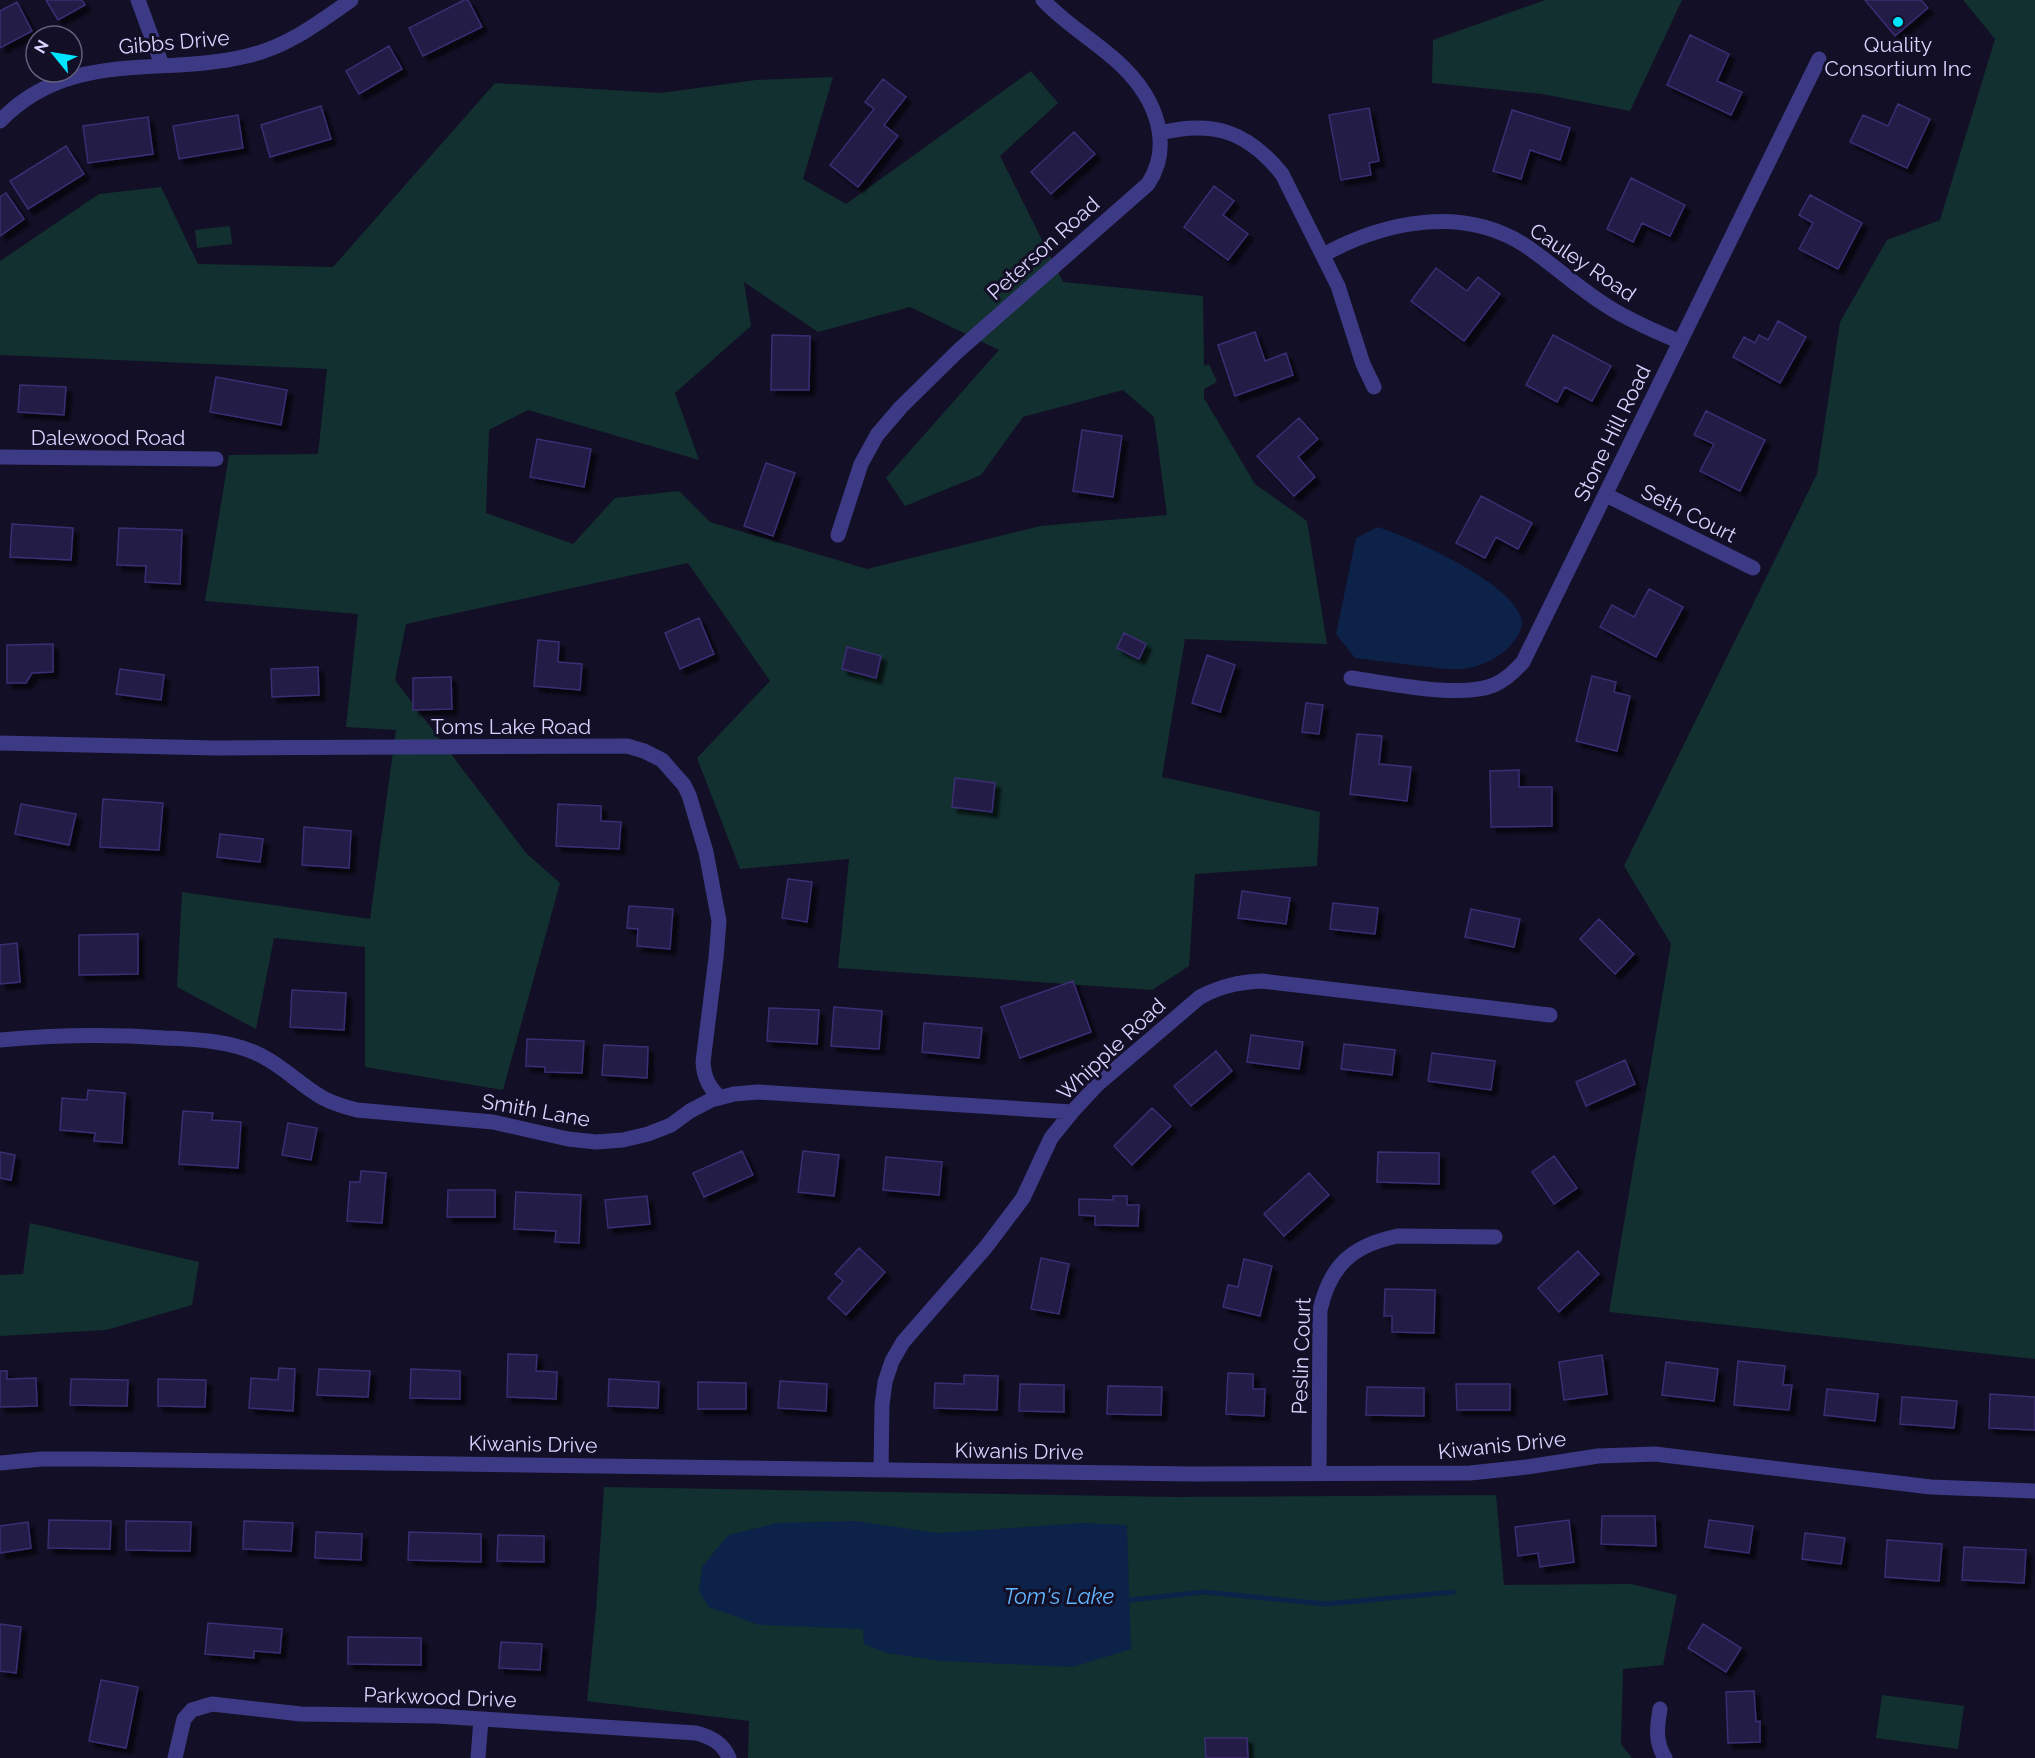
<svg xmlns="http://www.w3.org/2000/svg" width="2035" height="1758" font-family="Raleway,sans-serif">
<defs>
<filter id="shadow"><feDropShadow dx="5.5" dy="5.5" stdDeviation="1.5" flood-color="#0009"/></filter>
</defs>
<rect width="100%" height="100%" fill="#130f26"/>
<path fill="#12302f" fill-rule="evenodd" d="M1545,0H1682L1630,111L1542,94L1432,83L1433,40Z
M1963,0H2035V1359L1609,1312L1671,944L1624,866L1817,474L1840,322L1887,240L1940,220L1995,39Z
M1031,71L1058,103L1000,156L1063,282L1203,296L1204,366L1209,364L1217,382L1204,389V398L1255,484L1307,521L1327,644L1185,639L1162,777L1320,812L1317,866L1195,874L1189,966L1152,990L838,968L849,859L740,869L697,758L770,681L688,563L406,624L395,680L526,853L560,883L503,1090L365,1067V947L274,938L256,1029L177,987L182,892L370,919L396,730L346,727L358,614L205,601L229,455L318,454L327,369L0,355V261L99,194L161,187L198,264L333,267L495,83L660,93L756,80L833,77L803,179L846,204ZM744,282L818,332L910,307L999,350L886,478L905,506L981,475L1023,417L1123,390L1154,417L1167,515L1040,526L867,569L710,522L679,491L615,498L573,544L486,513L489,430L528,410L699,460L675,393L751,326Z
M230,226L232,244L197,248L195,230Z
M30,1223L199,1262L192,1305L106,1330L0,1336V1275L23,1274Z
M604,1487L1175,1497L1496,1495L1504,1585L1631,1584L1677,1595L1663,1665L1623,1669L1621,1744L1632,1758H748L749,1721L587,1701L596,1610Z
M1882,1695L1964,1706L1958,1749L1876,1738Z"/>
<path fill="#0c2248" d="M1378,527C1412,538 1512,583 1521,618C1524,627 1518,637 1512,643C1501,658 1479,668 1460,669C1447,670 1433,667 1419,666C1398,663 1377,661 1355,658L1336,634L1356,538Z
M855,1521L937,1533L1083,1523L1127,1525L1131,1649L1073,1667L941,1661L886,1653L864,1644L863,1629L759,1625L709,1607L699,1592L702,1567L728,1535L777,1523Z"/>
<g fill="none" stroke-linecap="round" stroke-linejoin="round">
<path stroke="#0c2248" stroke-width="5" d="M1130,1600L1204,1592L1326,1604L1453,1592"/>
</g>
<path fill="#241b47" stroke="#3b2d73" stroke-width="1.5" filter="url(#shadow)" d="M46,0H82L85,5L58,20Z
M464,0H468L482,27L423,56L409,28Z
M1865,0H1921L1928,8L1895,36Z
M17,2L32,31L0,48V11Z
M1690,35L1729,54L1717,81L1742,92L1731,115L1667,85Z
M389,46L402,69L359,94L346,71Z
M883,79L906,97L884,125L898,136L858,187L830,165L874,109L865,102Z
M1898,104L1930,119L1907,168L1850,142L1863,115L1888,126Z
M321,106L331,139L270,157L261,125Z
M1369,108L1379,161L1369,163L1371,175L1341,180L1329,115Z
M1512,110L1570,128L1560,160L1530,150L1521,179L1493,171Z
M238,115L243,148L179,159L173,126Z
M148,117L153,154L88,163L83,126Z
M1074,132L1095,154L1051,194L1031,172Z
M66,146L84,174L28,209L10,181Z
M1631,178L1685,205L1670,236L1642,223L1633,242L1607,229Z
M1214,186L1234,201L1223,215L1248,234L1228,260L1184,227Z
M6,193L24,219L0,236V197Z
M1810,195L1862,223L1838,269L1799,249L1813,223L1799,215Z
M1436,268L1467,291L1478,277L1500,294L1464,341L1411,301Z
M1778,321L1806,337L1780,383L1733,357L1744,337L1755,343L1759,335L1768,340Z
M1255,332L1265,361L1286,353L1293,375L1235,396L1218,345Z
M772,335L810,336L809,390H771Z
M1553,335L1611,366L1592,401L1565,387L1557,402L1526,385Z
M216,377L287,390L281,425L210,412Z
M20,385L66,387L64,415L18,412Z
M1706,411L1765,440L1740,491L1700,471L1714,444L1694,435Z
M1299,418L1318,439L1298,457L1315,477L1294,496L1257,456Z
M1082,430L1122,436L1113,497L1073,491Z
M537,439L591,449L584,487L530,477Z
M766,463L795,473L773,536L744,526Z
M1481,496L1532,523L1518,549L1496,537L1485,558L1456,543Z
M12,524L73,528L71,560L10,557Z
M119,528L182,530L180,584L145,582L146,566L117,565Z
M1649,589L1683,607L1656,657L1600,627L1612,605L1634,617Z
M699,618L714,654L680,669L665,633Z
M1124,633L1146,644L1139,659L1117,648Z
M538,640L559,642L558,662L582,664L580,690L534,686Z
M53,644V672L32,673L26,683H7V645Z
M847,647L881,656L876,678L842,669Z
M1207,655L1235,665L1220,712L1192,703Z
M318,667L319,695L272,697L271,669Z
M120,669L164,675L161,700L116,694Z
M1592,676L1616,682L1614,692L1630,696L1617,751L1576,741Z
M451,677L452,709L413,710V678Z
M1306,703L1323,705L1319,734L1302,732Z
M1357,734L1382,736L1379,764L1411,767L1407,801L1350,794Z
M1519,770V787H1552V826L1491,827L1490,771Z
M955,778L995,783L992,812L952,807Z
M103,799L163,803L159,850L100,847Z
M21,804L76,814L69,845L15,834Z
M558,804L601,806V821L621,822L619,849L556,846Z
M304,827L351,831L349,868L302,865Z
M220,834L263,839L260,862L217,857Z
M788,879L812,882L807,922L782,918Z
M1242,891L1290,898L1286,924L1238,918Z
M1333,903L1378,908L1375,934L1330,929Z
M629,906L673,909L670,949L637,946L638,929L627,928Z
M1471,909L1520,919L1514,947L1465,937Z
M1599,919L1634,954L1615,974L1580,939Z
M138,934V974L79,975V935Z
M17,943L20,982L0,984V945Z
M1073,981L1091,1032L1020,1058L1001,1007Z
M292,990L346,993L344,1030L290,1027Z
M834,1007L882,1011L879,1049L831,1046Z
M769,1008L819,1010L817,1044L767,1041Z
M924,1023L982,1028L979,1058L922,1052Z
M1251,1035L1303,1042L1299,1069L1247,1062Z
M527,1039L584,1041L582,1073L545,1072V1067L526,1066Z
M1344,1044L1395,1050L1392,1075L1341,1069Z
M604,1045L648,1047L647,1078L602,1075Z
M1216,1051L1232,1071L1191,1106L1174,1086Z
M1432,1053L1495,1061L1491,1090L1428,1081Z
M1625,1060L1635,1084L1586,1106L1576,1082Z
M88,1090L125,1093L122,1143L94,1141L95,1133L60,1130L62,1098L87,1100Z
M1152,1108L1171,1126L1132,1165L1114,1146Z
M183,1111L213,1113L212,1120L241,1122L238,1168L179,1164Z
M288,1123L317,1128L311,1160L282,1155Z
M742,1151L753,1175L704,1197L693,1173Z
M803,1151L839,1155L834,1196L798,1192Z
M0,1152L15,1155L11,1180L0,1178Z
M1378,1152L1439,1153V1184L1377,1182Z
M1554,1156L1577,1188L1554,1204L1532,1172Z
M886,1157L942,1162L939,1195L883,1190Z
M361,1171L386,1173L382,1223L347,1221L350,1182H360Z
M1309,1173L1329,1195L1284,1236L1264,1214Z
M448,1190H495V1217H447Z
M516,1192L581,1195L579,1243L555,1242L556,1231L514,1229Z
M647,1196L650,1224L608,1228L605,1200Z
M1113,1196H1127V1205H1139L1138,1226L1095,1225V1216L1079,1215V1199L1113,1200Z
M859,1248L885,1272L846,1315L828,1298L843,1281L835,1274Z
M1578,1251L1599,1274L1559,1312L1538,1288Z
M1041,1258L1069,1264L1059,1314L1031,1309Z
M1244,1259L1272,1266L1260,1316L1223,1307L1228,1285L1238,1287Z
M1385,1289L1435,1290L1434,1333L1392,1332V1316H1384Z
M508,1354L537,1355L536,1371L557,1372L556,1399L507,1397Z
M1602,1355L1607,1394L1564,1400L1559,1362Z
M1738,1361L1785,1366L1783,1385H1792L1789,1410L1734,1405Z
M1666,1362L1718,1369L1714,1401L1662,1395Z
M279,1368L295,1369L293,1411L249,1408L251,1378L278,1380Z
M319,1369L370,1371L368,1397L317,1395Z
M411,1369L460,1371V1399L410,1398Z
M0,1371H7V1379L36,1378L37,1406L0,1407Z
M1228,1373L1253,1374V1389H1265L1264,1416L1226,1414Z
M964,1375L998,1376L997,1410L934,1408L935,1383L964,1384Z
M71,1379L128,1380L127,1406L70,1405Z
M158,1379L206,1380L205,1407L158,1406Z
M609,1379L659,1382L658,1408L608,1406Z
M780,1381L827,1384L826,1411L778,1408Z
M698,1382L746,1383V1409H698Z
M1020,1384L1064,1385V1412L1019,1411Z
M1456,1384H1510V1410H1457Z
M1108,1386L1162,1387L1161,1415L1107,1414Z
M1367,1387L1424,1388V1416L1366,1415Z
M1827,1389L1878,1394L1875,1421L1824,1415Z
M1990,1394L2035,1397V1430L1989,1428Z
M1902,1397L1957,1401L1954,1428L1900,1424Z
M1602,1516H1655L1656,1546L1601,1544Z
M49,1520L111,1521L110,1549L48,1548Z
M1569,1520L1574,1562L1540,1567L1538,1553L1518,1556L1515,1527Z
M1709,1520L1753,1526L1749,1553L1705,1547Z
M126,1521L191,1522L190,1551L126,1550Z
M244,1521L293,1523L291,1551L243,1549Z
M28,1522L31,1548L0,1553V1526Z
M316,1532L362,1534L361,1560L315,1558Z
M409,1532L481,1534V1562L408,1560Z
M1805,1533L1845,1538L1841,1564L1802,1559Z
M498,1535L544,1536V1562L497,1561Z
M1887,1540L1942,1544L1939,1581L1885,1577Z
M1964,1547L2026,1550L2024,1583L1962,1580Z
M208,1623L282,1629L280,1653L254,1651V1658L205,1654Z
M0,1624L21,1627L16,1673L0,1671Z
M1703,1624L1741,1648L1726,1672L1688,1648Z
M348,1637L421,1638V1665L348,1664Z
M501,1642L542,1644L540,1670L499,1668Z
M101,1680L138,1687L126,1748L89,1741Z
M1754,1691L1756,1722L1760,1721V1742L1728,1743L1726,1692Z
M1205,1738H1247L1248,1758H1206Z"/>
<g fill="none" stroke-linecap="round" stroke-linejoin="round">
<path stroke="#3d3a85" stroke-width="15" d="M138,0L162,65
M0,121C70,48 160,77 247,56C287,47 318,23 351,0
M1160,133C1213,120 1247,131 1282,174L1338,286L1363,364L1374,387
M1323,255C1385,221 1463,205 1526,246C1554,265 1578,288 1607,306C1630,321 1655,331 1680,342
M0,457L216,459
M1606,495L1753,568
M838,535L861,464L877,435L901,407L958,351L1148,184C1174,144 1155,99 1124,68C1099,43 1067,26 1043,0
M1351,678C1389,683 1460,699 1494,685C1506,680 1515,671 1523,662L1819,59
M0,743L215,748L627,746L644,751L662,760L684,785L689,795L706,852L719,921L716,958L703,1062C704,1078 709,1087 720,1098
M0,1040C55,1035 109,1034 164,1038C195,1039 231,1041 258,1054C282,1065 300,1085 323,1098C334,1104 345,1107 357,1110L493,1122L568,1139L596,1142L623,1140L648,1134L671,1125L690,1111L711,1100L734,1094L758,1092L1072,1112
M0,1463L42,1459H90L1192,1474L1470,1473L1527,1467L1598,1456L1655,1454L1931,1487L2035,1491
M881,1470L882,1405L885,1382L892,1361L903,1342L986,1247L1023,1198L1051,1138L1072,1112L1098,1084L1200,997C1221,986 1239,982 1262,981L1550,1015
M1319,1473L1320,1310C1330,1265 1353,1245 1398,1236L1495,1237
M1660,1709C1657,1727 1655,1742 1665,1758
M175,1758L184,1719L192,1710L212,1704L301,1714L436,1716L696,1733C711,1737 723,1743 729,1758
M478,1758L481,1719"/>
</g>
<circle fill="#00e5ff" stroke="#130f26" stroke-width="2" cx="1898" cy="22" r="6"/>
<g text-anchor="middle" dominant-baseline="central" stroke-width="6" stroke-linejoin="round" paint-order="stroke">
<g font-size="21" fill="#d9d4ff" stroke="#130f26">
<text transform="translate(174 42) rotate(-5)">Gibbs Drive</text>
<text transform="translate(1043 248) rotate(-42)">Peterson Road</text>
<text transform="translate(1583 262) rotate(34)">Cauley Road</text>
<text transform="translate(1612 433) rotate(-64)">Stone Hill Road</text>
<text x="108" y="437">Dalewood Road</text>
<text transform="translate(1689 513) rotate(27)">Seth Court</text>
<text x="511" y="726">Toms Lake Road</text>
<text transform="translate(1111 1049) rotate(-43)">Whipple Road</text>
<text transform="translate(536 1110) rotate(10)">Smith Lane</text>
<text transform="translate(1301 1356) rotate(-88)">Peslin Court</text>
<text transform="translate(533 1444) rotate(1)">Kiwanis Drive</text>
<text transform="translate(1502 1445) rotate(-6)">Kiwanis Drive</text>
<text transform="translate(1019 1451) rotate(1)">Kiwanis Drive</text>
<text transform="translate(440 1697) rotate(2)">Parkwood Drive</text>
</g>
<g font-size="21" fill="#d9d4ff" stroke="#130f26">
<text x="1898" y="44">Quality<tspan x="1898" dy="24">Consortium Inc</tspan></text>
</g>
<g font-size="22" font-style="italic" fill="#62b6ff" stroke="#130f26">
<text x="1059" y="1596">Tom's Lake</text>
</g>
</g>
<g transform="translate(54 54) rotate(300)"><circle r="28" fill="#130f26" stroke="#625e7d" stroke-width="1.5"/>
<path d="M0-4.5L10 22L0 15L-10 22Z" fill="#00e5ff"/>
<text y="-9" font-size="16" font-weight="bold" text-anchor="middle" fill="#d9d4ff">N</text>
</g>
</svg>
